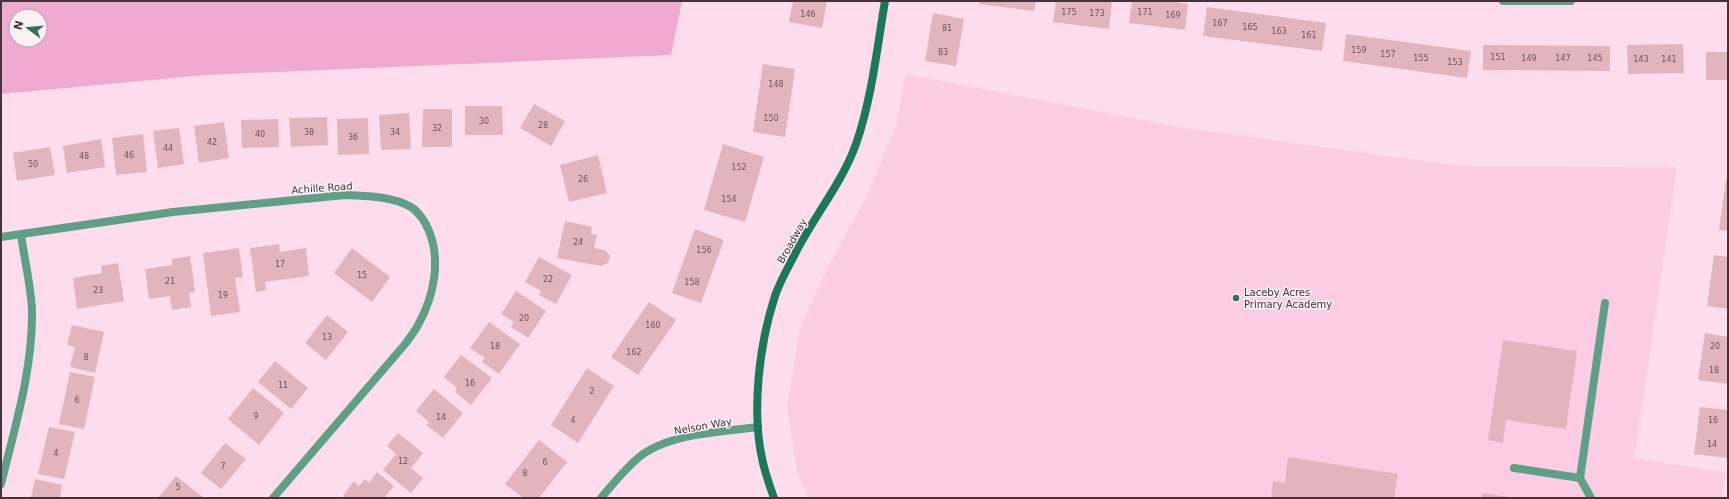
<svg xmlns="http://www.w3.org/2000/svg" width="1729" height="499" font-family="'DejaVu Sans',sans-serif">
<rect width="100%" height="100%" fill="#fddced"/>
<path fill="#fccce5" d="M906,74L1178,127L1460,166L1677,167L1634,458L1726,473L1722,498H809L797,472L787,407L800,328L828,267L868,194L896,125Z"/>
<path fill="#f0aacf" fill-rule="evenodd" d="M1,1H682L671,55L206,75L1,94ZM16,16H40V40H16Z"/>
<path fill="#e2b5bd" d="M793,1H827L822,28L789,22Z
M979,1H1036L1034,11L979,4Z
M1056,1H1112L1109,29L1053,22Z
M1132,1H1169L1188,4L1185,30L1129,23Z
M1207,7L1326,23L1322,51L1203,36Z
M933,13L964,19L956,66L925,61Z
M1346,34L1471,51L1467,78L1343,61Z
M1683,44L1684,73L1628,74L1627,45Z
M1483,45L1610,46V71L1483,70Z
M1706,52H1728V80H1706Z
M763,64L795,69L785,137L753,132Z
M534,104L565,121L551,146L520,128Z
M465,106H502L503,135H465Z
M423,109H452V147H422Z
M409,113L411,149L381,150L379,115Z
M327,117L328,145L291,147L289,118Z
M368,118L369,154L338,155L337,119Z
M278,119L279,147L242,148L241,120Z
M224,122L229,158L199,163L194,126Z
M179,128L184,164L158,168L153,131Z
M143,134L147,172L116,175L112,138Z
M101,139L105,167L67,173L63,146Z
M723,144L764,157L745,222L704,210Z
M50,147L55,175L17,181L13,153Z
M598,155L607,193L569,202L560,165Z
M1726,179H1728V231L1719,230Z
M565,221L592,227L591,234L597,235L594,248L605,250L610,256L608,263L601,266L557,258Z
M695,229L724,240L701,303L672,293Z
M279,244L280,252L306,248L309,276L265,282L266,290L256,292L250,248Z
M239,248L243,277L235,278L240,312L211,316L203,253Z
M352,248L390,277L372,302L334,273Z
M1714,255L1728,257V309L1707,306Z
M190,256L195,292L189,293L191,307L172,310L170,296L149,299L145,269L172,265V259Z
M539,257L572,275L556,304L539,295L541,291L525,282Z
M118,263L124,301L77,309L73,278L102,273L101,266Z
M516,291L546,311L528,338L511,327L514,322L501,314Z
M649,302L676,320L638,375L611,357Z
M327,315L348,332L326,360L305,343Z
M489,322L520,344L499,374L482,362L485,358L470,348Z
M72,325L104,332L95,373L70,367L75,347L67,345Z
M1705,333L1728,337V384L1698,380Z
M1503,340L1577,351L1566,429L1506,420L1503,443L1488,440Z
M461,355L492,378L471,405L455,392L457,388L444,377Z
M275,361L308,388L291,409L258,382Z
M587,368L614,386L578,443L551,425Z
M70,372L95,377L84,429L59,424Z
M253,388L284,413L259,445L228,419Z
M434,389L463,413L443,438L426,425L429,422L416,411Z
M1700,407L1728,410V458L1694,454Z
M49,427L75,432L64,479L38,474Z
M398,433L423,453L411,468L423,478L411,493L383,470L396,454L387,446Z
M539,440L567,462L539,498H523L505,484Z
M225,443L246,459L221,489L201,473Z
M1288,457L1398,474L1394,498H1271L1273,481L1285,483Z
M377,472L394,486L384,498H345L343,496L354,481L359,486L365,479L369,483Z
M176,476L204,498H158Z
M35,479L62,485L60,498H31Z
M1482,493L1510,497V498H1481Z"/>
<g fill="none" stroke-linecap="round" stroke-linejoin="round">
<path stroke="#5da085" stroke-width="8" d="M1514,468L1580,478L1591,498
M1580,478L1605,303"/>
<path stroke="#5da085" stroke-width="8" d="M1503,1H1571
M1,237L173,212L345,195C366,196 392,196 411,207C419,212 426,223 429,231C441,260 434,296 419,323C416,330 410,337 406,343L273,498
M1,484C15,427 33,369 32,310C31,286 24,258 21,234
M601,498C613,484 624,470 638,458C668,433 722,432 758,427"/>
<path stroke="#1b795a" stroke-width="8" d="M774,498C770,487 766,475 763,463C751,413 759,345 775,296C780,281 789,266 796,252C815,215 842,183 856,144C872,98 877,48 885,1"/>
</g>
<circle fill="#367059" stroke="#faf1f5" stroke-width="1.5" cx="1236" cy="298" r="4"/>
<g text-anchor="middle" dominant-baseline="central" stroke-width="3" stroke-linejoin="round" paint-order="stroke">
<g font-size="8" fill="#6b545c">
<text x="1069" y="12">175</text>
<text x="1145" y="12">171</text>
<text x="1097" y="13">173</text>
<text x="808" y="14">146</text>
<text x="1173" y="15">169</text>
<text x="1220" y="23">167</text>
<text x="1250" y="27">165</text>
<text x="947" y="28">81</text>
<text x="1279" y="31">163</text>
<text x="1309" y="35">161</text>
<text x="1359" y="50">159</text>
<text x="943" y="52">83</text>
<text x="1388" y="54">157</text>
<text x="1498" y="57">151</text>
<text x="1421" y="58">155</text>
<text x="1529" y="58">149</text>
<text x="1563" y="58">147</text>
<text x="1595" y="58">145</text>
<text x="1641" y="59">143</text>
<text x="1669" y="59">141</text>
<text x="1455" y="62">153</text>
<text x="776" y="84">148</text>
<text x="771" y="118">150</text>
<text x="484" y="121">30</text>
<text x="543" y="125">28</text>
<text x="437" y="128">32</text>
<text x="309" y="132">38</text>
<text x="395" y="132">34</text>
<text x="260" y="134">40</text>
<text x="353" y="137">36</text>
<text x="212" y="142">42</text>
<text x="168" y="148">44</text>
<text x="129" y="155">46</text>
<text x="84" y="156">48</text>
<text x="33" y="164">50</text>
<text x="739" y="167">152</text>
<text x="583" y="179">26</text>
<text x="729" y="199">154</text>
<text x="578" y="242">24</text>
<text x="704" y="250">156</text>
<text x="280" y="264">17</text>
<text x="362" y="275">15</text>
<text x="548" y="279">22</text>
<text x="170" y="281">21</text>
<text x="692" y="282">158</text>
<text x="98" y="290">23</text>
<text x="223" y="295">19</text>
<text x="524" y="318">20</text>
<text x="653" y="325">160</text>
<text x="327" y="337">13</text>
<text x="495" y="346">18</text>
<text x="1715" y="346">20</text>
<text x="634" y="352">162</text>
<text x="86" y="357">8</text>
<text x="1714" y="370">18</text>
<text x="470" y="383">16</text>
<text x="283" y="385">11</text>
<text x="592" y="391">2</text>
<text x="77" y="400">6</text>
<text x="256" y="416">9</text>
<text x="441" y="417">14</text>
<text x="573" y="420">4</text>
<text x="1713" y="420">16</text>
<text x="1712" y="444">14</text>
<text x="56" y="453">4</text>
<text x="403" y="461">12</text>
<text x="545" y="462">6</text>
<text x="223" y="466">7</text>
<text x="525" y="473">8</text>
<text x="178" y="487">5</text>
</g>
<g font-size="10" fill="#43333b" stroke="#faf1f5">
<text transform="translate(322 188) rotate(-4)">Achille Road</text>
<text transform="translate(792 241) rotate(-61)">Broadway</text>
<text transform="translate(703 426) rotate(-10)">Nelson Way</text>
</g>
<g font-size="10" fill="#43333b" stroke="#faf1f5" text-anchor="start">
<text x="1244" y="292">Laceby Acres<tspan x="1244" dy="12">Primary Academy</tspan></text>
</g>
</g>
<rect width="1729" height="499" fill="none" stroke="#43333b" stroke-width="4"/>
<g transform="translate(28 28) rotate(286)"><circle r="19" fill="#faf1f5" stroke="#b1a5ab"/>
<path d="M0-3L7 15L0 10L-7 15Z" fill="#367059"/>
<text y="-6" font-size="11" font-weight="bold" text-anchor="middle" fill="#43333b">N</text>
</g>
</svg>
